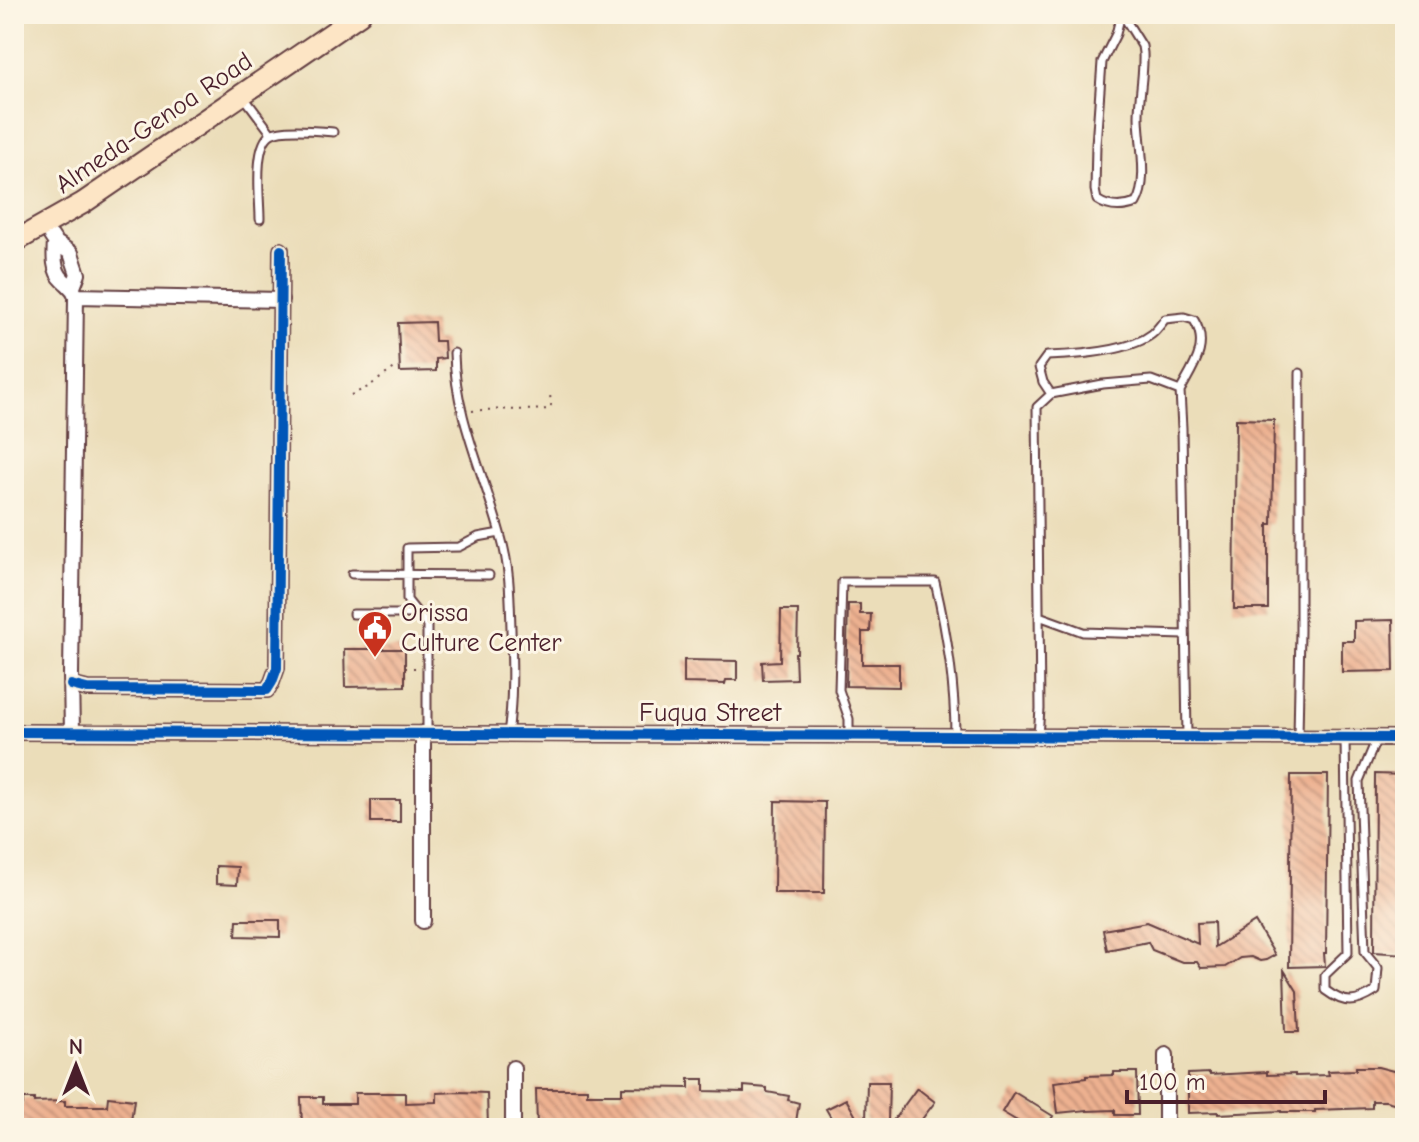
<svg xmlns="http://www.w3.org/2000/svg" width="1419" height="1142" font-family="'Comic Neue',sans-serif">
<defs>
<pattern id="building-back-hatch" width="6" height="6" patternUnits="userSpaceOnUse" patternTransform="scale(2)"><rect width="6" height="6" fill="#edb190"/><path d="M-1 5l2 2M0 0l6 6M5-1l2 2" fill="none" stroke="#c28f76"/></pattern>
</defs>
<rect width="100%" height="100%" fill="#fcf5e5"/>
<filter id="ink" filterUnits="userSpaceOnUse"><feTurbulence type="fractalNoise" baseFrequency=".0125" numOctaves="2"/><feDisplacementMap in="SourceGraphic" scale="16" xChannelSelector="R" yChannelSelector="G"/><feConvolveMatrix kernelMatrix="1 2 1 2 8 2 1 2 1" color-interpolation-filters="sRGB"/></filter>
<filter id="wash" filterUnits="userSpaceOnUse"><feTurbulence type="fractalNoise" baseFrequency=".006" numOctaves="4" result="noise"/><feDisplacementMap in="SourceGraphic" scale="32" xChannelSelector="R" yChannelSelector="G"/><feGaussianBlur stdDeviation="1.8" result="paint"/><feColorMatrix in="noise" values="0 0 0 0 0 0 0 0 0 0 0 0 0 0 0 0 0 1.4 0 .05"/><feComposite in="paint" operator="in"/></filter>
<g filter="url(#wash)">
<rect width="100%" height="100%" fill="#ebddb9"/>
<g id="blocks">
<path fill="url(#building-back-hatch)" d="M434,322L435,341H444L445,358L436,359V371L400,372L398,323Z
M1236,419L1274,420L1272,524H1268V609H1234Z
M848,604H860V614H871L870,632H862V664H899V687L846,686Z
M781,610H798L797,653H795L796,679L763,680L762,662L780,661Z
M1393,620L1394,671L1342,672V641H1354V621Z
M344,649H405V686L345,687Z
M684,660L737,661V680H726L725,684L684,683Z
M1375,774L1405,775V954L1374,952Z
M1291,775H1328L1326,953H1324L1325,966L1289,967Z
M371,800H400V822H371Z
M775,801L825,802L824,893H774Z
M216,866L238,867L237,885L216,884Z
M237,920H280V937L236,936Z
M1147,922L1198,944L1197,923L1214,922L1215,947L1255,922L1275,955L1266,960L1260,961L1251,957L1240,958L1225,967L1201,968L1197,962H1182L1152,950L1148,942L1107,950L1103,930Z
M1284,970L1297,991L1299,1032H1286Z
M1356,1067H1378L1405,1074V1106L1386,1101H1372V1108L1315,1110V1112H1281V1111L1218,1114V1112L1188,1113V1074L1210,1073V1075L1267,1072V1075L1295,1074V1076L1329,1075L1328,1071L1356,1070Z
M1114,1072H1137L1138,1115H1115V1110L1087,1111V1110L1058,1113L1054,1082L1086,1078V1076L1114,1075Z
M689,1079H704V1091L744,1092V1086L767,1088V1092L789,1096L788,1100L799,1103L795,1128L742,1127V1125L675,1124V1126L617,1128H537L536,1089H587V1094H622V1087L689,1088Z
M867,1082H889L888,1122L866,1121Z
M917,1088L935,1102L919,1123L892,1122Z
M459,1092L487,1093L488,1128H302L301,1097H323V1104H355V1093H405V1103L437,1102V1093Z
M1014,1092L1053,1116L1046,1128H1029L1002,1112Z
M108,1097L134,1100L130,1128H14V1105H23V1099H34V1102L65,1101V1106H107Z
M846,1099L854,1113L862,1128H837L826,1109Z"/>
</g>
</g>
<g filter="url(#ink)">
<use href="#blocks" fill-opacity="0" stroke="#623c40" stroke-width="2"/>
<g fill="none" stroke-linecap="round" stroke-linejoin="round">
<g stroke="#623c40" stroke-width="11">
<path id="lane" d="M1121,14L1116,34L1102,62L1096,145L1095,190L1097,200C1109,208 1123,208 1136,203C1149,181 1139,141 1139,116C1139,95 1144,74 1143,53L1142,46L1122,14
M244,97L271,133
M260,219C260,199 253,145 271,134C282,127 319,131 333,132
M454,353C455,417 485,476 501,537C510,568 510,598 511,629C512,664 513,699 508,734
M1051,394L1043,382L1039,367L1047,356C1076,355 1129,352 1152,334C1157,330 1161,324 1165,319L1184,317L1194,320C1210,346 1193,367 1180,391
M352,574L489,575
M353,614H418
M1039,616L1083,632L1185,635
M427,733V625L407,600V548L459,547L478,537L500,533
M849,735V719L839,690L842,582H935C947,633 955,683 955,736
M1038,736L1040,709L1037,407L1051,394L1103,384L1151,380L1180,391L1182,428L1187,736
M1298,737L1300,630V373
M1345,738L1348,953L1325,975V990C1345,1005 1356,1004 1376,991L1378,968L1365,952L1359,781L1377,738"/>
</g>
<g stroke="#623c40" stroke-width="18">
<path id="street" d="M51,236L55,242L71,253L78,274L73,287
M55,242C54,255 53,271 63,280C69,286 73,287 76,296L71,675L72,733
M76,296L281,300
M71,685L87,689L267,690L272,682L277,668L281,250
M14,732L1405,738
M423,921V733
M513,1128V1068
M1166,1128V1055"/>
</g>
<g stroke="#623c40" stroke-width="24">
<path id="secondary" d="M14,242L83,203L360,14"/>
</g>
<path stroke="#623c40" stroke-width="2" stroke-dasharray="2 6" stroke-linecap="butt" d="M351,395L368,387L396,367H399
M472,411C498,408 523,411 548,409L551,405L550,394
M405,668H417"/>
<use href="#lane" stroke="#fff" stroke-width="7"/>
<use href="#street" stroke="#fff" stroke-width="14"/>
<use href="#secondary" stroke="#fde5c5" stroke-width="20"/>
<g stroke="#fcf5e5" stroke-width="15">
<path id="cycleway" d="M71,685L87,689L267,690L272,682L277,668L281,250
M14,732L1405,738"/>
</g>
<use href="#cycleway" stroke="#0057b8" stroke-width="10"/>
</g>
</g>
<defs>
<g id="civic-pin" transform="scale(1.8)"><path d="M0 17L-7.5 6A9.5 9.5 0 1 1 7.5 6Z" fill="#c8321e" stroke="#fcf5e5"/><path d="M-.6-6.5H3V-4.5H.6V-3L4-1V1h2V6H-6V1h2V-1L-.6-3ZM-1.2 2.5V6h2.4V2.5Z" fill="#fff"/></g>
</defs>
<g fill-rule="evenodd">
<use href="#civic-pin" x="375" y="628"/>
</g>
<g text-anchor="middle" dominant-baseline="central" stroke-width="6" stroke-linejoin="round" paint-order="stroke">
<g font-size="26" fill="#4a1f2b" stroke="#fcf5e5">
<text transform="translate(154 123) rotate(-34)">Almeda-Genoa Road</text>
<text x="710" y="713">Fuqua Street</text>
</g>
<g font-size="26" fill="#4a1f2b" stroke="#fcf5e5" text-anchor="start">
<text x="401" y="613">Orissa<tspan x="401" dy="30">Culture Center</tspan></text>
</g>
</g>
<rect width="1419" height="1142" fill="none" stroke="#fcf5e5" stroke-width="48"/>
<g transform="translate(76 1066)" stroke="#fcf5e5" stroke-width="6" paint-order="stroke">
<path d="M0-6L14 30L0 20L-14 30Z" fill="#4a1f2b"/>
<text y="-12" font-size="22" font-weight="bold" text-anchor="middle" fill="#4a1f2b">N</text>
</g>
<path d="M1127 1090v12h198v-12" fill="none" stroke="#4a1f2b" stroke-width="4"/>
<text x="1139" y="1090" font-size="24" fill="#4a1f2b" stroke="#fcf5e5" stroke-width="6" paint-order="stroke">100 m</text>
</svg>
